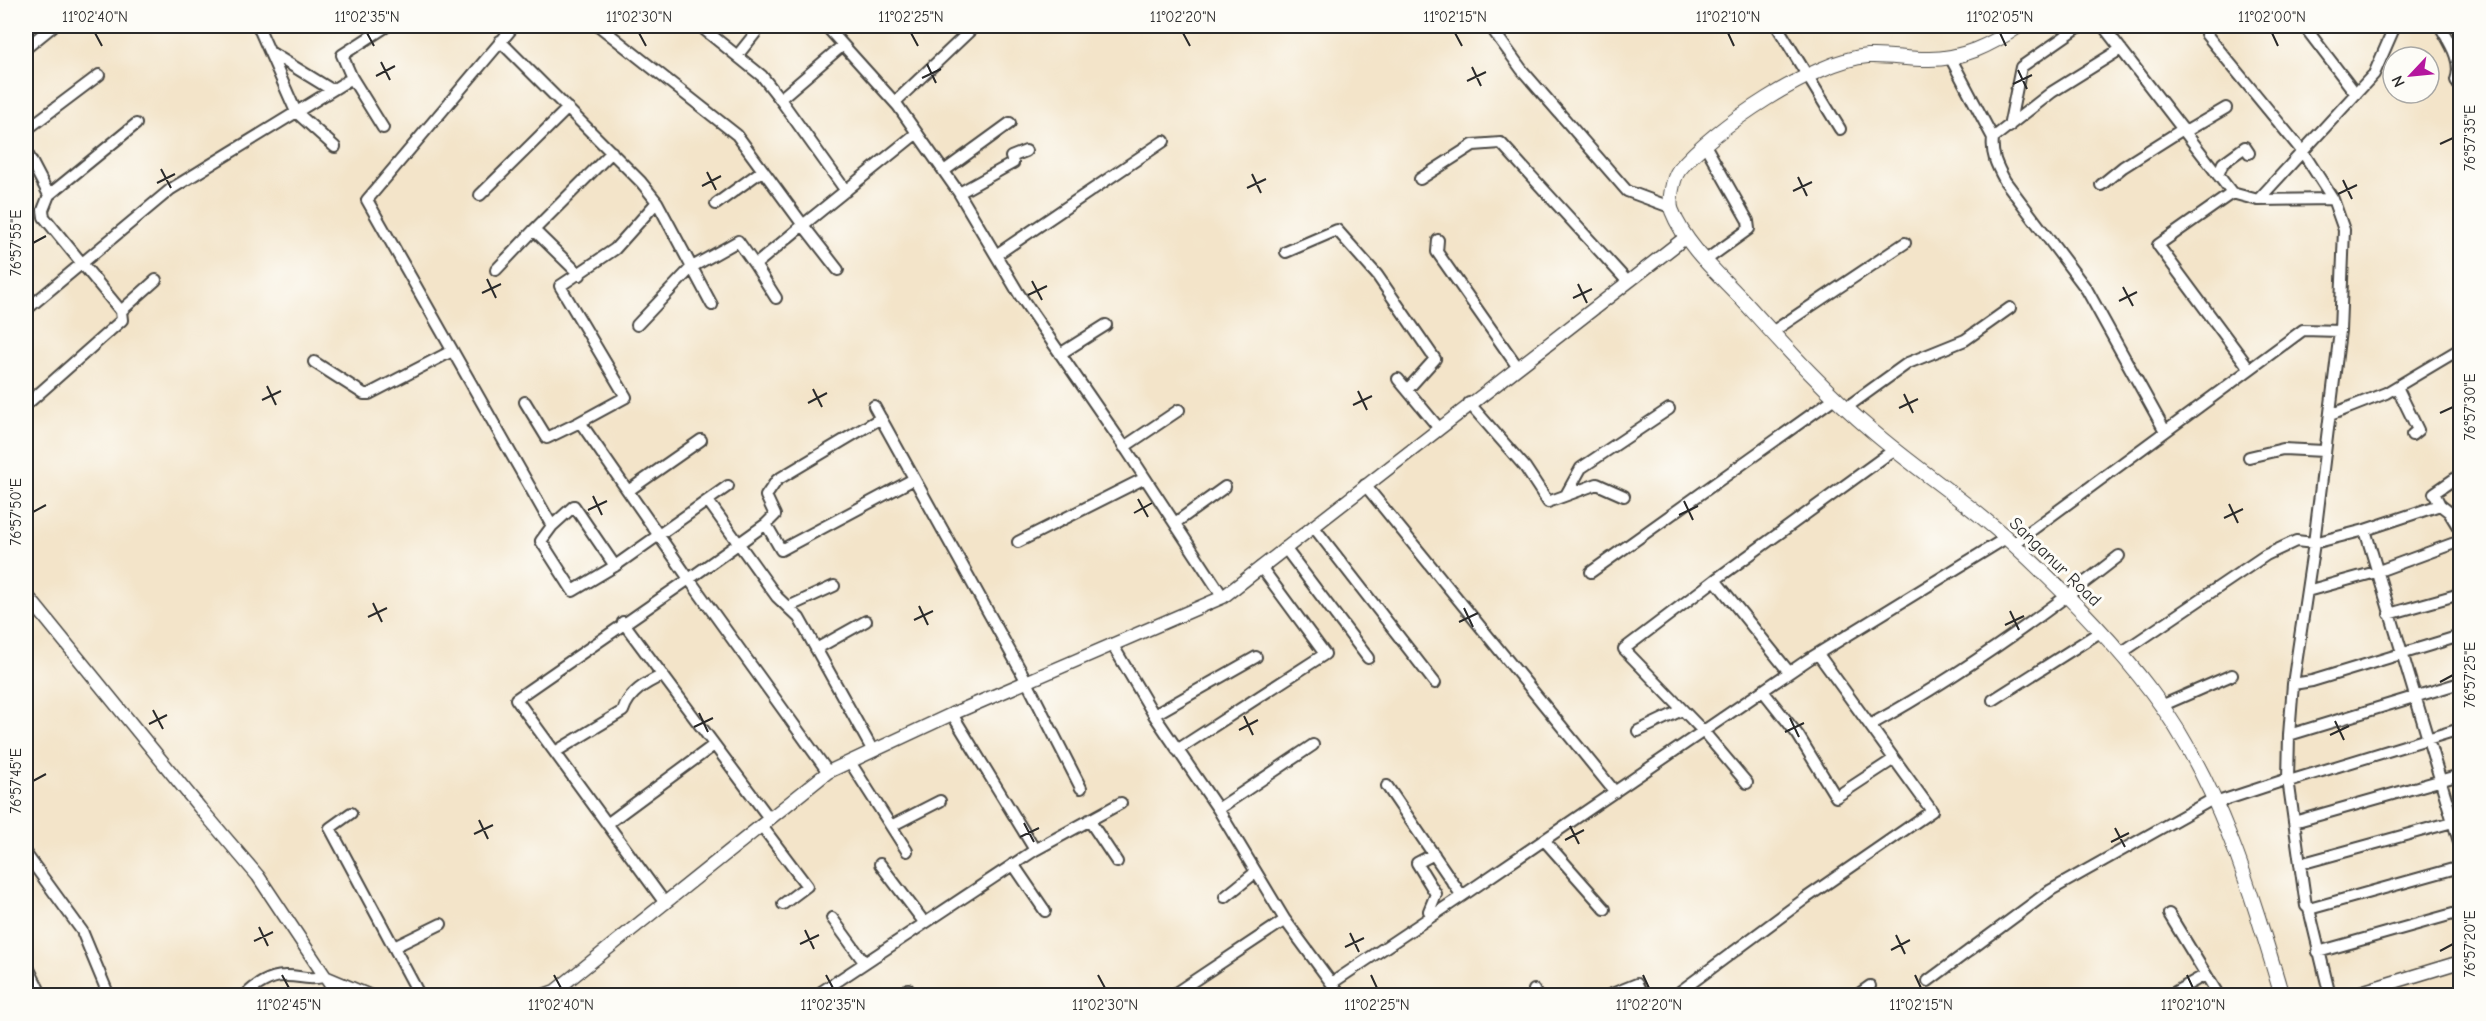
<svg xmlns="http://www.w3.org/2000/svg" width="2486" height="1021" font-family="'Comic Neue',sans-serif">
<rect width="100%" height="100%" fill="#fdfcf7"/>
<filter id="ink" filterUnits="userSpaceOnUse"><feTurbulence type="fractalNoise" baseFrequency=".0167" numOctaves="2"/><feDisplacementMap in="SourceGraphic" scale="12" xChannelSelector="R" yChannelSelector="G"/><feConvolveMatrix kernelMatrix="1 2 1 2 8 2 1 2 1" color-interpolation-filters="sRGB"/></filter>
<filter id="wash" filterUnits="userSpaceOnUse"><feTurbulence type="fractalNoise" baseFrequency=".008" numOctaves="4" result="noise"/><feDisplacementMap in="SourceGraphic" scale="24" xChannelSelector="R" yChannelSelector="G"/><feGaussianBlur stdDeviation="1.35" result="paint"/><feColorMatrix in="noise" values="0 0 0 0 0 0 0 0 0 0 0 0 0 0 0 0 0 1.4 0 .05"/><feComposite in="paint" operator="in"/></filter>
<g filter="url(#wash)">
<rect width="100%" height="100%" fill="#f3e4c9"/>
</g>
<g filter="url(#ink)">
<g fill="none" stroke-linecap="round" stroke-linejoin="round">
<g stroke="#494743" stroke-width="14">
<path id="minor" d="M258,26L296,112L335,147
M514,26L367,200L552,526
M599,26L737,135L803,225L755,265L738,241L692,267L637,325
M700,26L762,76L780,99L843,45
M826,26L898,106L959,193L1019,294L1128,452L1223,597
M1490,26L1522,70L1627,191L1670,207
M1777,26L1840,129
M2103,26L2232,193L2258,200L2333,199L2344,230L2340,331L2314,543L2293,684L2289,735L2288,779L2306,906L2309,909L2330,996
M2304,26L2356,94
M2440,26C2449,42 2463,61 2456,80L2460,88
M2206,34L2302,151L2333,199
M500,41L641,182L657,202L615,249L560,286L626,397L580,422L689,579L766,524L781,550L914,479
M26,48L53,26
M270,52L332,90
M737,56L761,26
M1950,57L1993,138C1991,155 1997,166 2005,181L2087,290L2165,431
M352,78L383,128
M780,99L846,191
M895,102L975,26
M2009,127L2021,67L2080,26
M26,130L99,75
M2185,132L2226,108
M1993,138L2052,92L2121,49
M1705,145L1748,221L1749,229L1706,260
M26,151L49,195
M944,171L1010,123
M2218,175L2223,163L2245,147L2249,153
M1420,179L1473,145L1501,143L1627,281
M2101,185L2123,167L2183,129
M959,193L1013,163L1011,157L1026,151
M2232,193L2158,245L2249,368
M480,195L568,108
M2258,200L2374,74L2395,26
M657,202L712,305
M716,204L763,170
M1438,240L1437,252L1517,366
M1286,252L1337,230L1377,275L1435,359L1408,389
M996,255L1164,141
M755,265L776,298
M496,270L534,230
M838,270L803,225L917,133
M580,275L534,230L612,152
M26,310L171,189L352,78L342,55L387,26
M121,311L156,280
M1772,332L1905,243
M1060,354L1106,325
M314,362L364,394H369L452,351
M1398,379L1438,427
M2397,387L2418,430L2412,435
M525,402L547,438L580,422
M1469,403L1525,467L1548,502L1597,484L1624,496
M26,405L122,320L121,311L44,217L43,210L49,195L136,124
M874,406L1027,682L1081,788
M1847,407L1908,363L1965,340L2010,308
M2330,415L2386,393L2460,349
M1124,447L1179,410
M2249,457L2283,449L2324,451
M1365,485L1615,792
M628,491L701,440
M1566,495L1581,468L1669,409
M708,501L777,597L799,618L873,751
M2440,505L2449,512L2460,530
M1175,523L1225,487
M766,524L775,515L766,496L777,480L881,418
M1313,526L1435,683
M2365,530L2440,505L2434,493L2460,475
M1018,542L1145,478
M2013,544L2303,330L2340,331
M1285,548L1368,658
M615,566L574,506L552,526L541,541L573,591L615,566L728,486
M1591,572L1836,397
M1715,580L1624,649L1703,731L1747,783
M2307,591L2376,572L2460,541
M788,607L834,586
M2389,614L2460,594
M623,622L769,818
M1112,644L1154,715L1218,809L1285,920L1341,996
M816,649L866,621
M2121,653L2266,555L2296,541L2314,543L2365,530L2460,845
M1789,672L1715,580L1895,449
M2293,684L2312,681L2460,636
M1763,691L1798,735L1836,797L1894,759
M1993,700L2100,632
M2161,706L2232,675
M952,714L1035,850L1121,803
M1154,715L1256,657
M1870,725C1958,677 2040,618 2119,556
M1638,731L1682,710
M2289,735L2460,683
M1177,750L1325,654L1261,567
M555,752L623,711C629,692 646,683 663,675
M850,762L907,851
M2289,781L2460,729
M1387,786L1462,896L1809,659L2006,538
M2215,803L2288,779
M1218,809L1313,745
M351,813L330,828L420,996
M1089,820L1117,862
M2294,822L2460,775
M607,824L714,745
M761,825L807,886L783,904
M891,826L940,801
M1544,840L1605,909
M26,854L82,931L109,996
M880,864L924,922
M1013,864L1045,911
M2300,864L2460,820
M1225,897L1256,872
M665,903L516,699L689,579L828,772
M2309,909L2460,867
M1429,911L1436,894L1417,863L1434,854
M2169,914L2219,996
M832,918L864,962
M394,947L441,924
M2318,952L2460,912
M26,963L42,996
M1928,981L2051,890L2213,799
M1332,983L1462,896
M1534,990L1537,996
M245,996C254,986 270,976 284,976C300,975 305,981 323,977
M815,996L1035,850
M898,996L908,989L912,996
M1171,996L1285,920
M1607,996L1637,984L1643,996
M1674,996L1806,898L1932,811L1818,654
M1856,996L1870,986
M2168,996L2205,975"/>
</g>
<g stroke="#494743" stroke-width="15">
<path id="tertiary" d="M26,594L200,808L258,876L338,996
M325,977L370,996
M541,996L555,991L828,772L952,714L1223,597L1686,237
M2348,996L2460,962"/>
</g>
<g stroke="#494743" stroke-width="16">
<path id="secondary" d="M2019,26C1991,45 1961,60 1926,59C1907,59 1887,55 1868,56C1815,60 1713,128 1679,170C1673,178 1668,202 1672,211C1685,244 1715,271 1739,296C1781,342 1823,390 1871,430C1917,470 1968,502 2012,543C2061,588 2111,638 2151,691C2218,779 2251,891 2282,996"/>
</g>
<use href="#minor" stroke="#fff" stroke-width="10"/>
<use href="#tertiary" stroke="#fff" stroke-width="12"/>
<use href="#secondary" stroke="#fff" stroke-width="14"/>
</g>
</g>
<path fill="none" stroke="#2b2b2b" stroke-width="2" d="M95,33L102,46M367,33L374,46M639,33L646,46M911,33L918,46M1183,33L1190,46M1455,33L1462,46M1728,33L1734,46M2000,33L2006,46M2272,33L2278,46M381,62L390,80M927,64L936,83M1472,67L1481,86M2018,70L2027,89M376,76L395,66M922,78L941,69M1467,81L1486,72M2013,84L2032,75M2440,144L2453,138M161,169L171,188M707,172L716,190M1252,174L1261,193M1798,177L1807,196M2343,180L2352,199M157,183L175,174M702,186L721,176M1247,188L1266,179M1793,191L1812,182M2338,194L2357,185M33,243L46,236M487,279L496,298M1032,281L1042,300M1578,284L1587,303M2123,287L2133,306M482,293L501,284M1028,295L1047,286M1573,298L1592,289M2119,301L2137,292M267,386L276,405M813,389L822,407M1358,391L1367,410M1904,394L1913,413M262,400L281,391M808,403L827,393M1353,405L1372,396M1899,408L1918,399M2440,413L2453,407M593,496L602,515M1138,499L1148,517M1684,501L1693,520M2229,504L2238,523M588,510L607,501M33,512L46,505M1134,513L1152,503M1679,515L1698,506M2224,518L2243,509M373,603L382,622M919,606L928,625M1464,608L1473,627M2010,611L2019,630M368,617L387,608M914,620L933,611M1459,622L1478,613M2005,625L2024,616M2440,682L2453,675M153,710L163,729M699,713L708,732M1244,716L1253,735M1790,718L1799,737M2335,721L2344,740M149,724L167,715M694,727L713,718M1239,730L1258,720M1785,732L1804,723M2330,735L2349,726M33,781L46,774M479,820L488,839M1024,823L1034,842M1570,826L1579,844M2115,828L2125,847M474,834L493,825M1020,837L1039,828M1565,840L1584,830M2111,842L2129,833M259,927L268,946M805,930L814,949M1350,933L1359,952M1896,935L1905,954M254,941L273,932M800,944L819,935M1345,947L1364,938M1891,950L1910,940M2440,951L2453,944M282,975L289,988M554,975L561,988M826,975L833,988M1098,975L1105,988M1371,975L1377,988M1643,975L1649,988M1915,975L1921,988M2187,975L2193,988"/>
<g text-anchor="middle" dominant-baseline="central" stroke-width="6" stroke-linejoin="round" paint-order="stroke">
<g font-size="18" fill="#2b2b2b" stroke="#fdfcf7">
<text transform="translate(2055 562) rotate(44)">Sanganur Road</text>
</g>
</g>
<rect width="2486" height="1021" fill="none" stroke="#fdfcf7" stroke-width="66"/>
<g transform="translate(2411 75) rotate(244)"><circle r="28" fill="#fdfcf7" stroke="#a9a8a5" stroke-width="1.5"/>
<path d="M0-4.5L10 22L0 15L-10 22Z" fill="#b5179e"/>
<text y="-9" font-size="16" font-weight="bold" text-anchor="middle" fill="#2b2b2b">N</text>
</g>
<rect x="33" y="33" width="2420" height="955" fill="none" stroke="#2b2b2b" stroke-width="2"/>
<g font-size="15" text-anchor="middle" fill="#2b2b2b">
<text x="95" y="22">11°02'40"N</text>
<text x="367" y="22">11°02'35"N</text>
<text x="639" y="22">11°02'30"N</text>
<text x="911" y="22">11°02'25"N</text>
<text x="1183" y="22">11°02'20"N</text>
<text x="1455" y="22">11°02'15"N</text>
<text x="1728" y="22">11°02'10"N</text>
<text x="2000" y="22">11°02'05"N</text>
<text x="2272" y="22">11°02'00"N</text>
<text transform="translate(2470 138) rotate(-90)" y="5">76°57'35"E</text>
<text transform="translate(16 243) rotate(-90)" y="5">76°57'55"E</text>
<text transform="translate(2470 407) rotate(-90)" y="5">76°57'30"E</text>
<text transform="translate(16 512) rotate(-90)" y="5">76°57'50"E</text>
<text transform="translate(2470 675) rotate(-90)" y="5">76°57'25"E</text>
<text transform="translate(16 781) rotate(-90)" y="5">76°57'45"E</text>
<text transform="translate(2470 944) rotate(-90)" y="5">76°57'20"E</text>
<text x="289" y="1010">11°02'45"N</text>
<text x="561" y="1010">11°02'40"N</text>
<text x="833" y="1010">11°02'35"N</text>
<text x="1105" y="1010">11°02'30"N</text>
<text x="1377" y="1010">11°02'25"N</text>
<text x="1649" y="1010">11°02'20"N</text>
<text x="1921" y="1010">11°02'15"N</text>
<text x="2193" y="1010">11°02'10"N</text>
</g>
</svg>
